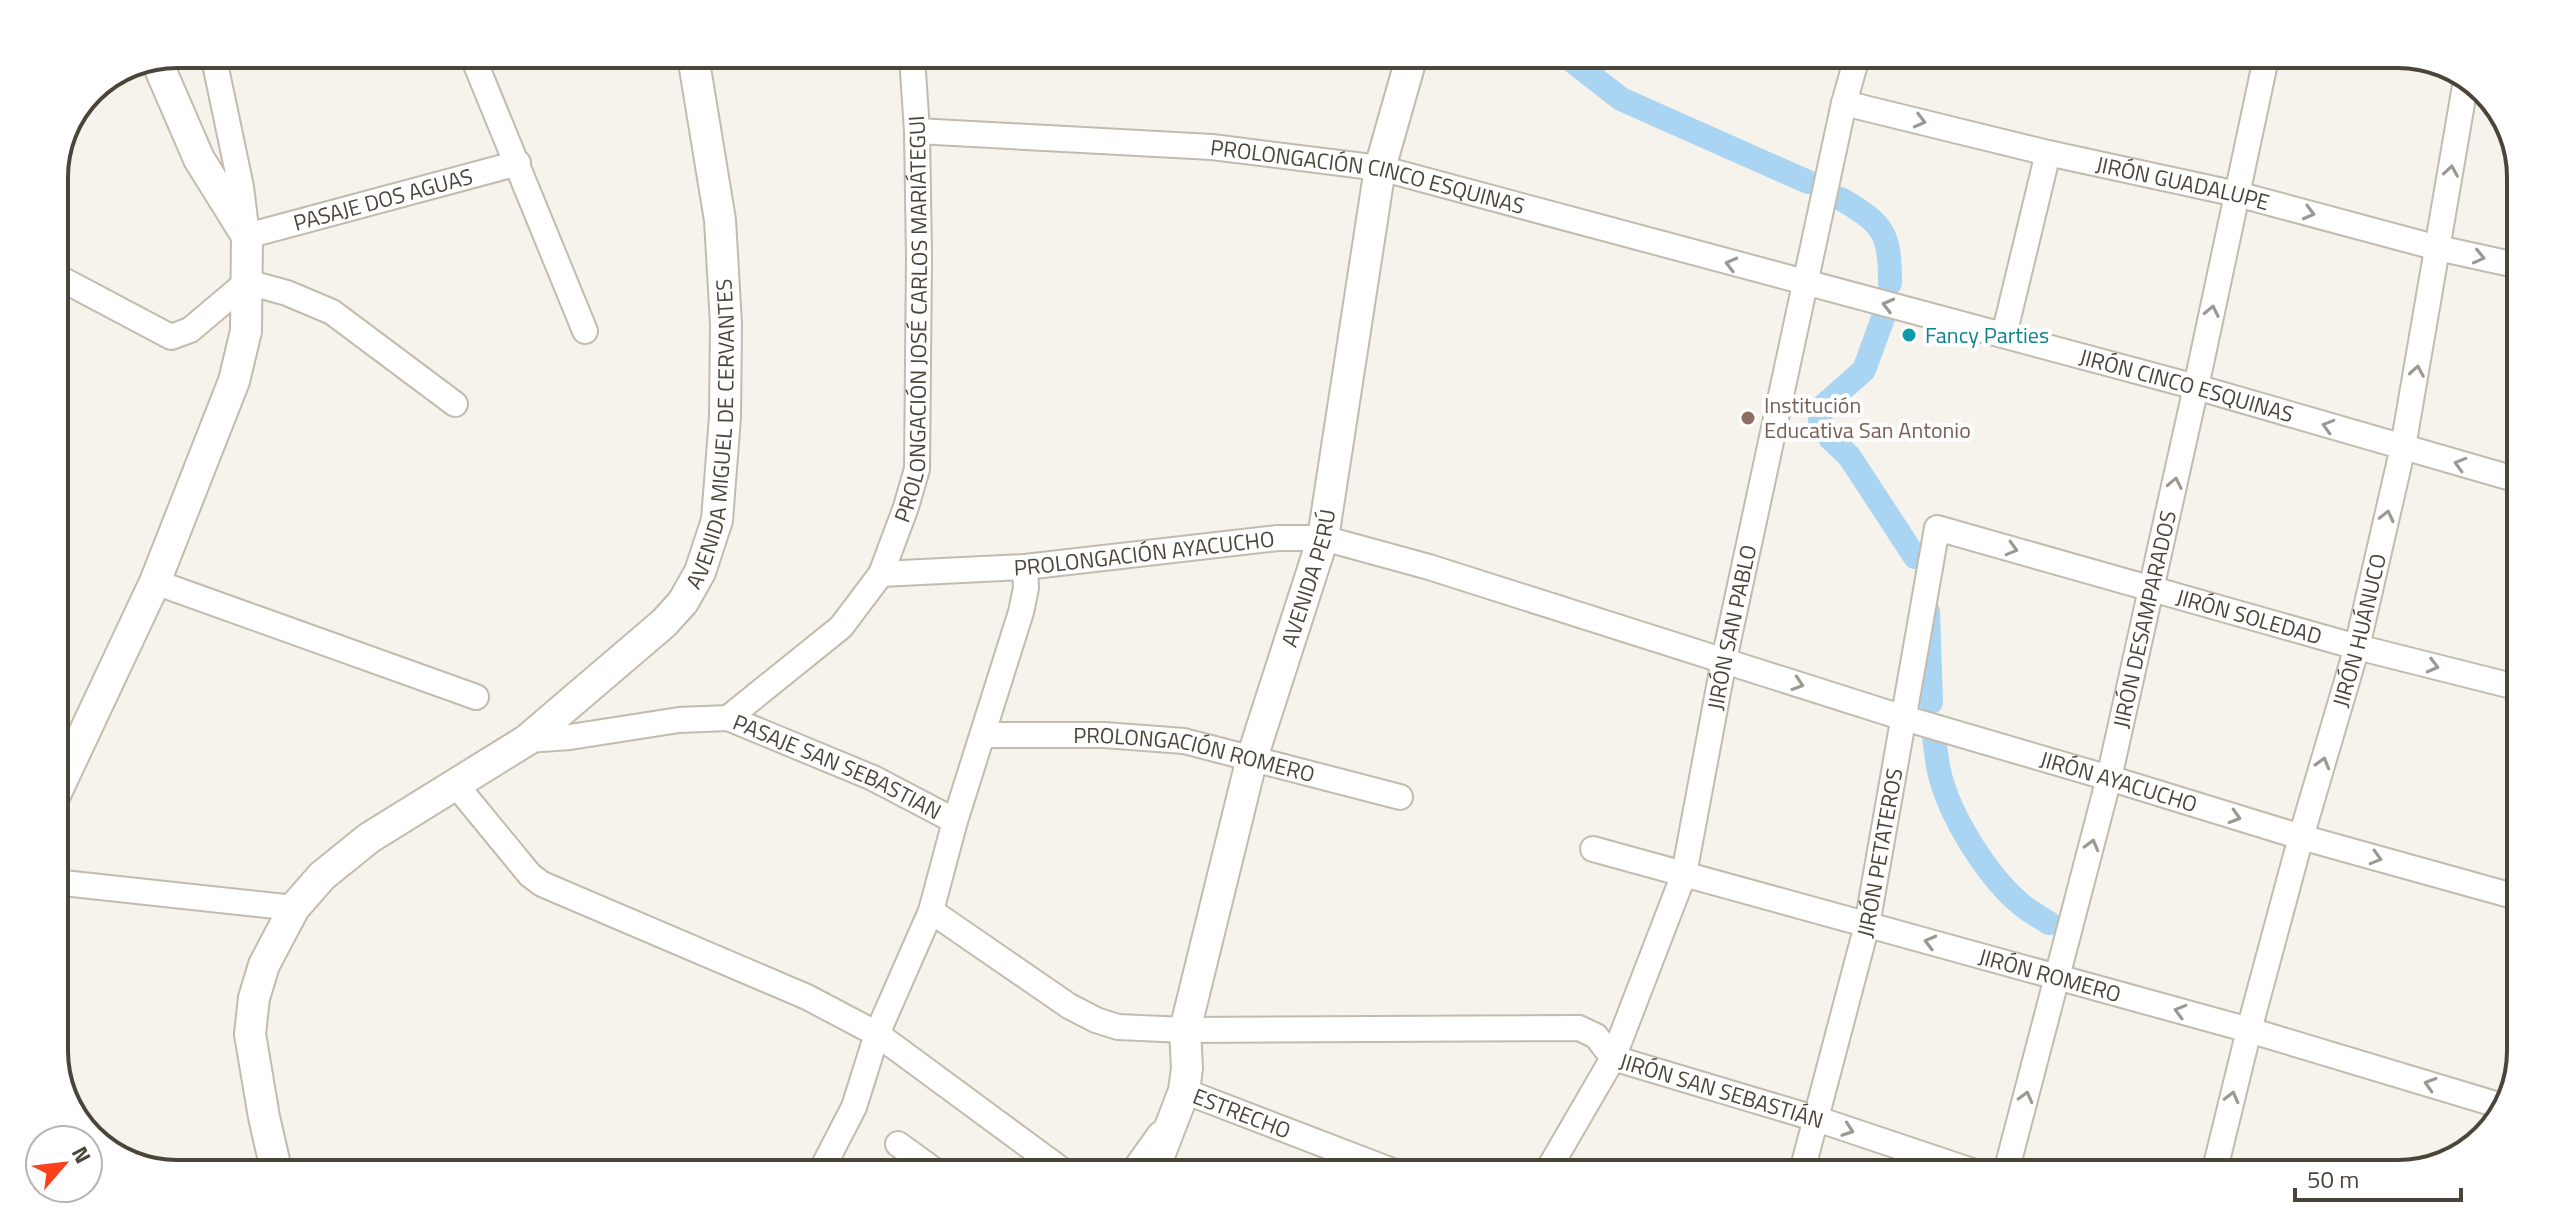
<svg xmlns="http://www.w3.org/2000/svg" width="2575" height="1228" font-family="'Titillium Web',sans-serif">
<rect width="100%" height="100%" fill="#f6f3ec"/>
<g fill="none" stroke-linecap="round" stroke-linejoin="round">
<path stroke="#a9d4f2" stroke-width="24" d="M1571,60L1621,99L1808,182
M1841,199C1884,224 1890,233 1890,283
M1883,318L1864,370L1821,408L1820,421L1830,438L1849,456L1915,557
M1928,612L1931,702
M1933,728C1935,742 1936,757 1939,771C1949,815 1987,877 2023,906C2030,912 2040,917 2049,923"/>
<g stroke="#c2bbae" stroke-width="28">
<g id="minor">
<path id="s1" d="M213,54L241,187L247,236L518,163"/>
<path d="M472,55L585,331"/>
<path id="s2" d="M1844,103L2048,153L2237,194L2438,248L2520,266"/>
<path id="s3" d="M917,131L1212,147L1380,168L2196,387L2518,480"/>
<path d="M54,275L171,337L190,330L247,282L287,293L332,312L455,404"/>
<path d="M2004,335L2048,153"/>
<path id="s4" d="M881,574L1025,567L1278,538H1323L1429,567L1904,718L2109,778L2301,837L2513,896"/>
<path d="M155,582L476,697"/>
<path id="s5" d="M728,718L841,627L881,574L906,507L917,469L919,258L917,131L912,57"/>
<path id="s6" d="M984,735H1104L1184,741L1400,797"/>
<path id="s7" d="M527,740L570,737L679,720L728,718L873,778L955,821"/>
<path d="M456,785L530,875L542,884L807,997L877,1034L1059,1168"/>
<path id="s8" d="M1593,849L2249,1030L2505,1107"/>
<path d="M54,882L294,908"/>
<path id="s9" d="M931,911L1069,1006L1096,1020L1118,1027L1185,1030L1579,1028L1596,1036L1613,1058L1817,1119L1975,1172"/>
<path id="s10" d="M1184,1091L1390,1170"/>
<path d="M898,1144L931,1168"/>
<path d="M823,1167L854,1107L877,1034L931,911L955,821L1021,612L1026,588L1025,567"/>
<path d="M1135,1169L1160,1134"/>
<path id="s11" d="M1548,1170L1613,1058L1684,874L1724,660L1844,103L1856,61"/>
<path id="s12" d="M1802,1171L1867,925L1937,528L2357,647L2516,687"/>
<path id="s13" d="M2006,1172L2109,778L2196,387L2265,63"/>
<path id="s14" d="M2214,1173L2249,1030L2301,837L2357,647L2403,447L2466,80"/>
</g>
</g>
<g stroke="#c2bbae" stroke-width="34">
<g id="tertiary">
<path d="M54,797L155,582L234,381L246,331L247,236L199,159L157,62"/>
<path id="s15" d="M275,1165L264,1117L250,1034L254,998L264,965L294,908L322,876L369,838L527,740L664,623L683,602L700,572L717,520L725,417L726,324L720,220L693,56"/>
<path id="s16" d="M1154,1169L1184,1091L1187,1068L1185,1030L1252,758L1323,538L1380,168L1411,59"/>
</g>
</g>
<use href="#minor" stroke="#fff" stroke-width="24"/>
<use href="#tertiary" stroke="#fff" stroke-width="30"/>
</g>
<defs><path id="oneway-chevron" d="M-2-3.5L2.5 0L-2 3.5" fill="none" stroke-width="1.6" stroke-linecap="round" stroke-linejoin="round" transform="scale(2)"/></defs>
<g stroke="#9c9892">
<use href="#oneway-chevron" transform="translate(1920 121) rotate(14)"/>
<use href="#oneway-chevron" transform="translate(2451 171) rotate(-81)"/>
<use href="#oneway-chevron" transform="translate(2309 213) rotate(15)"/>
<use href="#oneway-chevron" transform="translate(2479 257) rotate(13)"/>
<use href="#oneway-chevron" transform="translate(1731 264) rotate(-165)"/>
<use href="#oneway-chevron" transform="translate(1888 305) rotate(-166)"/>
<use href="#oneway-chevron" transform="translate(2212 311) rotate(-78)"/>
<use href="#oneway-chevron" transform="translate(2417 371) rotate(-80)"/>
<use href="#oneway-chevron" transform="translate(2328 426) rotate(-164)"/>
<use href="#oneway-chevron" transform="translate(2460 464) rotate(-164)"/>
<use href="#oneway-chevron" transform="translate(2175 483) rotate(-78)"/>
<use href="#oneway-chevron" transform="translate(2387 516) rotate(-77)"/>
<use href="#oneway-chevron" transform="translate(2012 549) rotate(16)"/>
<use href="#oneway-chevron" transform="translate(2433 666) rotate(14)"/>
<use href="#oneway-chevron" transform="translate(1798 684) rotate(18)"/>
<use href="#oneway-chevron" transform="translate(2323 763) rotate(-74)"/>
<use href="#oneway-chevron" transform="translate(2235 817) rotate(17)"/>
<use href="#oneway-chevron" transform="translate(2092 845) rotate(-75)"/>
<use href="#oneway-chevron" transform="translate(2376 858) rotate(16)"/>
<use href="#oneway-chevron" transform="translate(1930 942) rotate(-165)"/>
<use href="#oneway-chevron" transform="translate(2180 1011) rotate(-164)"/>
<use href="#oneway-chevron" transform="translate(2430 1084) rotate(-163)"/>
<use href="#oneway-chevron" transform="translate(2026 1097) rotate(-75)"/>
<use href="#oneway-chevron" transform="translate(2232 1097) rotate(-76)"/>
<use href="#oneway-chevron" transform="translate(1848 1130) rotate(19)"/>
</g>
<circle fill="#0f9aa8" stroke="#fff" stroke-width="3" cx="1909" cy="335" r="8"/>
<circle fill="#8d6e63" stroke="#fff" stroke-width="3" cx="1748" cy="418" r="8"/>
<g text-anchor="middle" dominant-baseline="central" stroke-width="8" stroke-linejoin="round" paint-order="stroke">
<g font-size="22" fill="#4b4439" stroke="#fff">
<text stroke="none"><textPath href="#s3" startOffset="454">PROLONGACIÓN CINCO ESQUINAS</textPath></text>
<text stroke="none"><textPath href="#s2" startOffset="348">JIRÓN GUADALUPE</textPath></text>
<text stroke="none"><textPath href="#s1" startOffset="326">PASAJE DOS AGUAS</textPath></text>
<text stroke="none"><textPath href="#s5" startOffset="472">PROLONGACIÓN JOSÉ CARLOS MARIÁTEGUI</textPath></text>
<text stroke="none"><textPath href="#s3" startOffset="1300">JIRÓN CINCO ESQUINAS</textPath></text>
<text stroke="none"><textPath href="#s15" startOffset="940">AVENIDA MIGUEL DE CERVANTES</textPath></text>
<text stroke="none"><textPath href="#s4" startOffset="264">PROLONGACIÓN AYACUCHO</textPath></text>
<text stroke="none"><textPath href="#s16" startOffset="614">AVENIDA PERÚ</textPath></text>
<text stroke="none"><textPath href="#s12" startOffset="982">JIRÓN SOLEDAD</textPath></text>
<text stroke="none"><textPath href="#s13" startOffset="570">JIRÓN DESAMPARADOS</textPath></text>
<text stroke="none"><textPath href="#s11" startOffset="578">JIRÓN SAN PABLO</textPath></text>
<text stroke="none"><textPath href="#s14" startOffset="562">JIRÓN HUÁNUCO</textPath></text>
<text stroke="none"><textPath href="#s6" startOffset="212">PROLONGACIÓN ROMERO</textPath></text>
<text stroke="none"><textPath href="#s7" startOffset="322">PASAJE SAN SEBASTIAN</textPath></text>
<text stroke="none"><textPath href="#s4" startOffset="1276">JIRÓN AYACUCHO</textPath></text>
<text stroke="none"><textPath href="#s12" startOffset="328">JIRÓN PETATEROS</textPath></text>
<text stroke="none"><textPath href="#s8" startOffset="474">JIRÓN ROMERO</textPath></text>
<text stroke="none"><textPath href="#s9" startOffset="842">JIRÓN SAN SEBASTIÁN</textPath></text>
<text stroke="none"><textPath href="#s10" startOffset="62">ESTRECHO</textPath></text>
</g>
<g font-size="22" fill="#0d838f" stroke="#fff" text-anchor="start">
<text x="1925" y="335">Fancy Parties</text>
</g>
<g font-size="22" fill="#785e54" stroke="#fff" text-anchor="start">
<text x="1764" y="405">Institución<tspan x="1764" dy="25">Educativa San Antonio</tspan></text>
</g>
</g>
<path d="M0 0H2575V1228H0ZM177 68H2398A109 109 0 0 1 2507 177V1051A109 109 0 0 1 2398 1160H177A109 109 0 0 1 68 1051V177A109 109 0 0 1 177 68Z" fill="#fff" fill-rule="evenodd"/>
<path fill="none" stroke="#4b4439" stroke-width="4" d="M177 68H2398A109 109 0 0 1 2507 177V1051A109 109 0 0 1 2398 1160H177A109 109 0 0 1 68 1051V177A109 109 0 0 1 177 68Z"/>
<g transform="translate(64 1164) rotate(62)"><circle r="38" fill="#ffffff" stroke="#b7b4b0" stroke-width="2"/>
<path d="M0-6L14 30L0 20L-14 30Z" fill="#fc3f1d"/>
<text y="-12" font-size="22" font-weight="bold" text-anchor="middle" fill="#4b4439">N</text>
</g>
<path d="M2295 1188v12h166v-12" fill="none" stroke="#4b4439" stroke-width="4"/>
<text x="2307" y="1188" font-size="24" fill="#4b4439" stroke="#ffffff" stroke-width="6" paint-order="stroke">50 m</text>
</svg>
